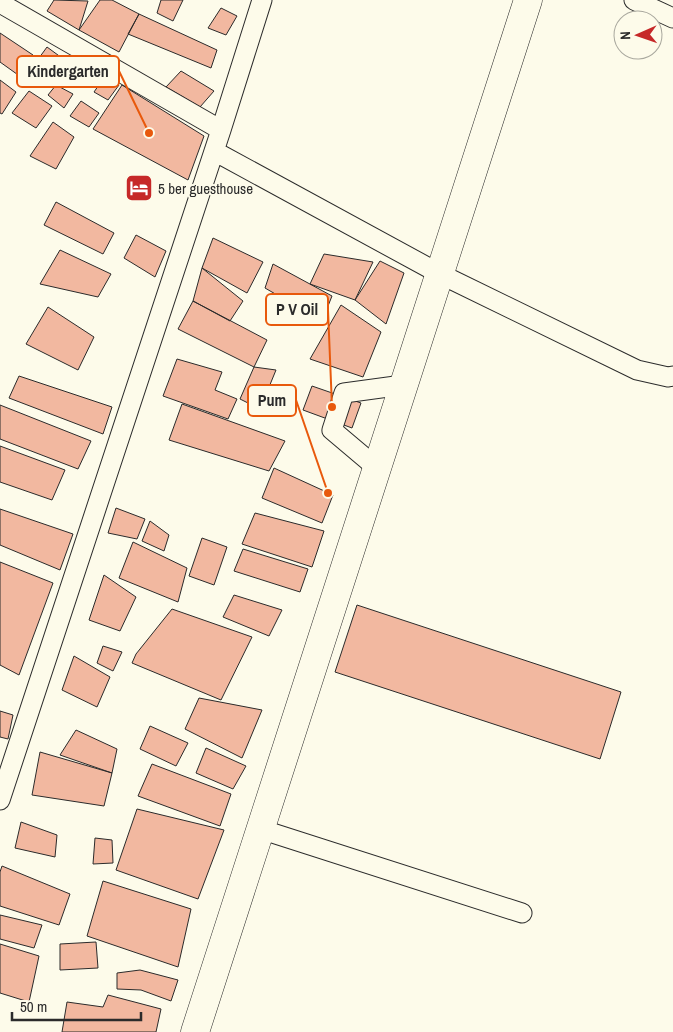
<svg xmlns="http://www.w3.org/2000/svg" width="673" height="1032" font-family="'Archivo Narrow',sans-serif">
<rect width="100%" height="100%" fill="#fdfbea"/>
<path fill="#f2b8a0" stroke="#2b2b2b" d="M54,0L88,1L79,30L47,11Z
M100,0H112L139,14L119,52L79,30Z
M161,0H183L173,21L157,13Z
M221,8L237,16L226,35L208,28Z
M139,14L217,50L211,68L128,34Z
M0,33L33,55L21,77L0,62Z
M47,47L62,58L56,69L39,58Z
M181,71L214,91L200,107L166,87Z
M105,76L119,85L108,100L94,92Z
M0,80L16,92L2,114L0,113Z
M56,85L73,94L64,108L48,95Z
M122,85L204,136L188,180L93,129Z
M29,91L52,106L36,128L12,113Z
M81,101L99,113L89,127L70,116Z
M53,122L74,137L56,169L30,156Z
M56,202L114,233L103,254L44,225Z
M136,235L166,251L155,277L124,258Z
M213,238L263,262L247,293L202,268Z
M60,250L111,274L98,297L40,284Z
M324,254L373,262L355,300L310,284Z
M380,261L404,273L386,324L355,300Z
M273,264L332,296L322,321L265,288Z
M202,268L243,301L230,321L193,301Z
M193,301L267,340L254,367L178,329Z
M341,305L381,332L363,377L310,359Z
M48,307L94,337L78,370L26,344Z
M177,359L222,372L215,390L237,399L228,419L163,396Z
M254,367L276,370L260,409L240,399Z
M19,376L112,407L103,434L9,398Z
M312,386L361,403L352,428L303,410Z
M182,404L285,441L269,471L169,440Z
M0,405L91,441L78,469L0,439Z
M0,446L65,470L52,500L0,482Z
M274,468L333,495L322,523L262,498Z
M116,508L145,519L137,539L108,533Z
M0,509L73,534L60,570L0,545Z
M255,513L324,531L312,567L242,544Z
M150,521L169,535L164,551L142,541Z
M202,538L227,547L214,585L189,576Z
M133,542L187,568L178,602L119,578Z
M243,549L308,569L300,592L234,571Z
M0,562L53,583L19,675L0,665Z
M104,575L136,597L120,631L89,620Z
M234,595L282,610L269,636L223,617Z
M357,605L621,692L600,759L335,672Z
M172,609L252,637L221,700L132,663L136,654Z
M103,646L122,652L113,671L97,663Z
M74,656L110,677L97,707L62,690Z
M199,698L262,710L242,758L185,729Z
M0,711L13,715L8,739L0,737Z
M150,726L188,743L176,766L140,749Z
M76,730L117,749L112,773L60,755Z
M206,748L246,766L233,789L196,773Z
M40,752L112,773L104,806L32,795Z
M152,764L231,794L220,826L138,796Z
M137,809L224,830L198,899L116,870Z
M21,822L57,835L55,857L15,848Z
M95,838L112,840L113,863L93,864Z
M2,866L70,894L59,925L0,906V872Z
M103,881L191,909L178,967L87,936Z
M0,915L42,925L34,948L0,939Z
M96,942L98,968L60,970V944Z
M0,944L39,956L29,1002L0,993Z
M140,970L178,980L171,1001L141,990L117,989V973Z
M108,995L161,1009L156,1032H62L67,1002L103,1007Z"/>
<g fill="none" stroke-linecap="round" stroke-linejoin="round">
<g stroke="#2b2b2b" stroke-width="21">
<path id="minor" d="M634,0L673,18
M0,3L221,130
M214,151L440,274L637,370L668,377L673,376
M377,468L332,430L344,393L403,385
M0,800L221,130L262,0
M260,829L522,913"/>
</g>
<g stroke="#2b2b2b" stroke-width="29">
<path id="highway" d="M195,1032L528,0"/>
</g>
<use href="#minor" stroke="#fdfbea" stroke-width="19"/>
<use href="#highway" stroke="#fdfbea" stroke-width="28"/>
</g>
<defs>
<g id="hotel-square" transform="scale(1.4375)"><rect x="-9" y="-9" width="18" height="18" rx="4" fill="#c62828" stroke="#fdfbea"/><path d="M-6-4.5h1.5V1H6V5H4.5V3h-9V5H-6ZM-4 0a1.8 1.8 0 1 1 3.6 0ZM.5 0V-2.5h3Q6-2.5 6 0Z" fill="#fff"/></g>
</defs>
<g fill-rule="evenodd">
<use href="#hotel-square" x="139" y="188"/>
</g>
<g text-anchor="middle" dominant-baseline="central" stroke-width="4" stroke-linejoin="round" paint-order="stroke">
<g font-size="15" fill="#2b2b2b" stroke="#fdfbea" text-anchor="start">
<text x="158" y="188">5 ber guesthouse</text>
</g>
</g>
<path fill="none" stroke="#e8590c" stroke-width="2" d="M149 133L119 71M332 407L328 310M328 493L296 400"/>
<g fill="#e8590c" stroke="#fdfbea" stroke-width="2">
<circle cx="149" cy="133" r="5"/>
<circle cx="332" cy="407" r="5"/>
<circle cx="328" cy="493" r="5"/>
</g>
<g fill="#fdfbea" stroke="#e8590c" stroke-width="2">
<rect x="17" y="56" width="102" height="31" rx="5"/>
<rect x="266" y="294" width="62" height="31" rx="5"/>
<rect x="248" y="385" width="48" height="31" rx="5"/>
</g>
<g font-size="16" text-anchor="middle" font-weight="bold" fill="#2b2b2b">
<text x="68" y="77">Kindergarten</text>
<text x="297" y="315">P V Oil</text>
<text x="272" y="406">Pum</text>
</g>
<g transform="translate(638 35) rotate(268)"><circle r="24" fill="#fdfbea" stroke="#a9a89e"/>
<path d="M0-4L9 19L0 12L-9 19Z" fill="#c62828"/>
<text y="-8" font-size="14" font-weight="bold" text-anchor="middle" fill="#2b2b2b">N</text>
</g>
<path d="M12 1012v8h129v-8" fill="none" stroke="#2b2b2b" stroke-width="2.5"/>
<text x="20" y="1012" font-size="15" fill="#2b2b2b" stroke="#fdfbea" stroke-width="4" paint-order="stroke">50 m</text>
</svg>
